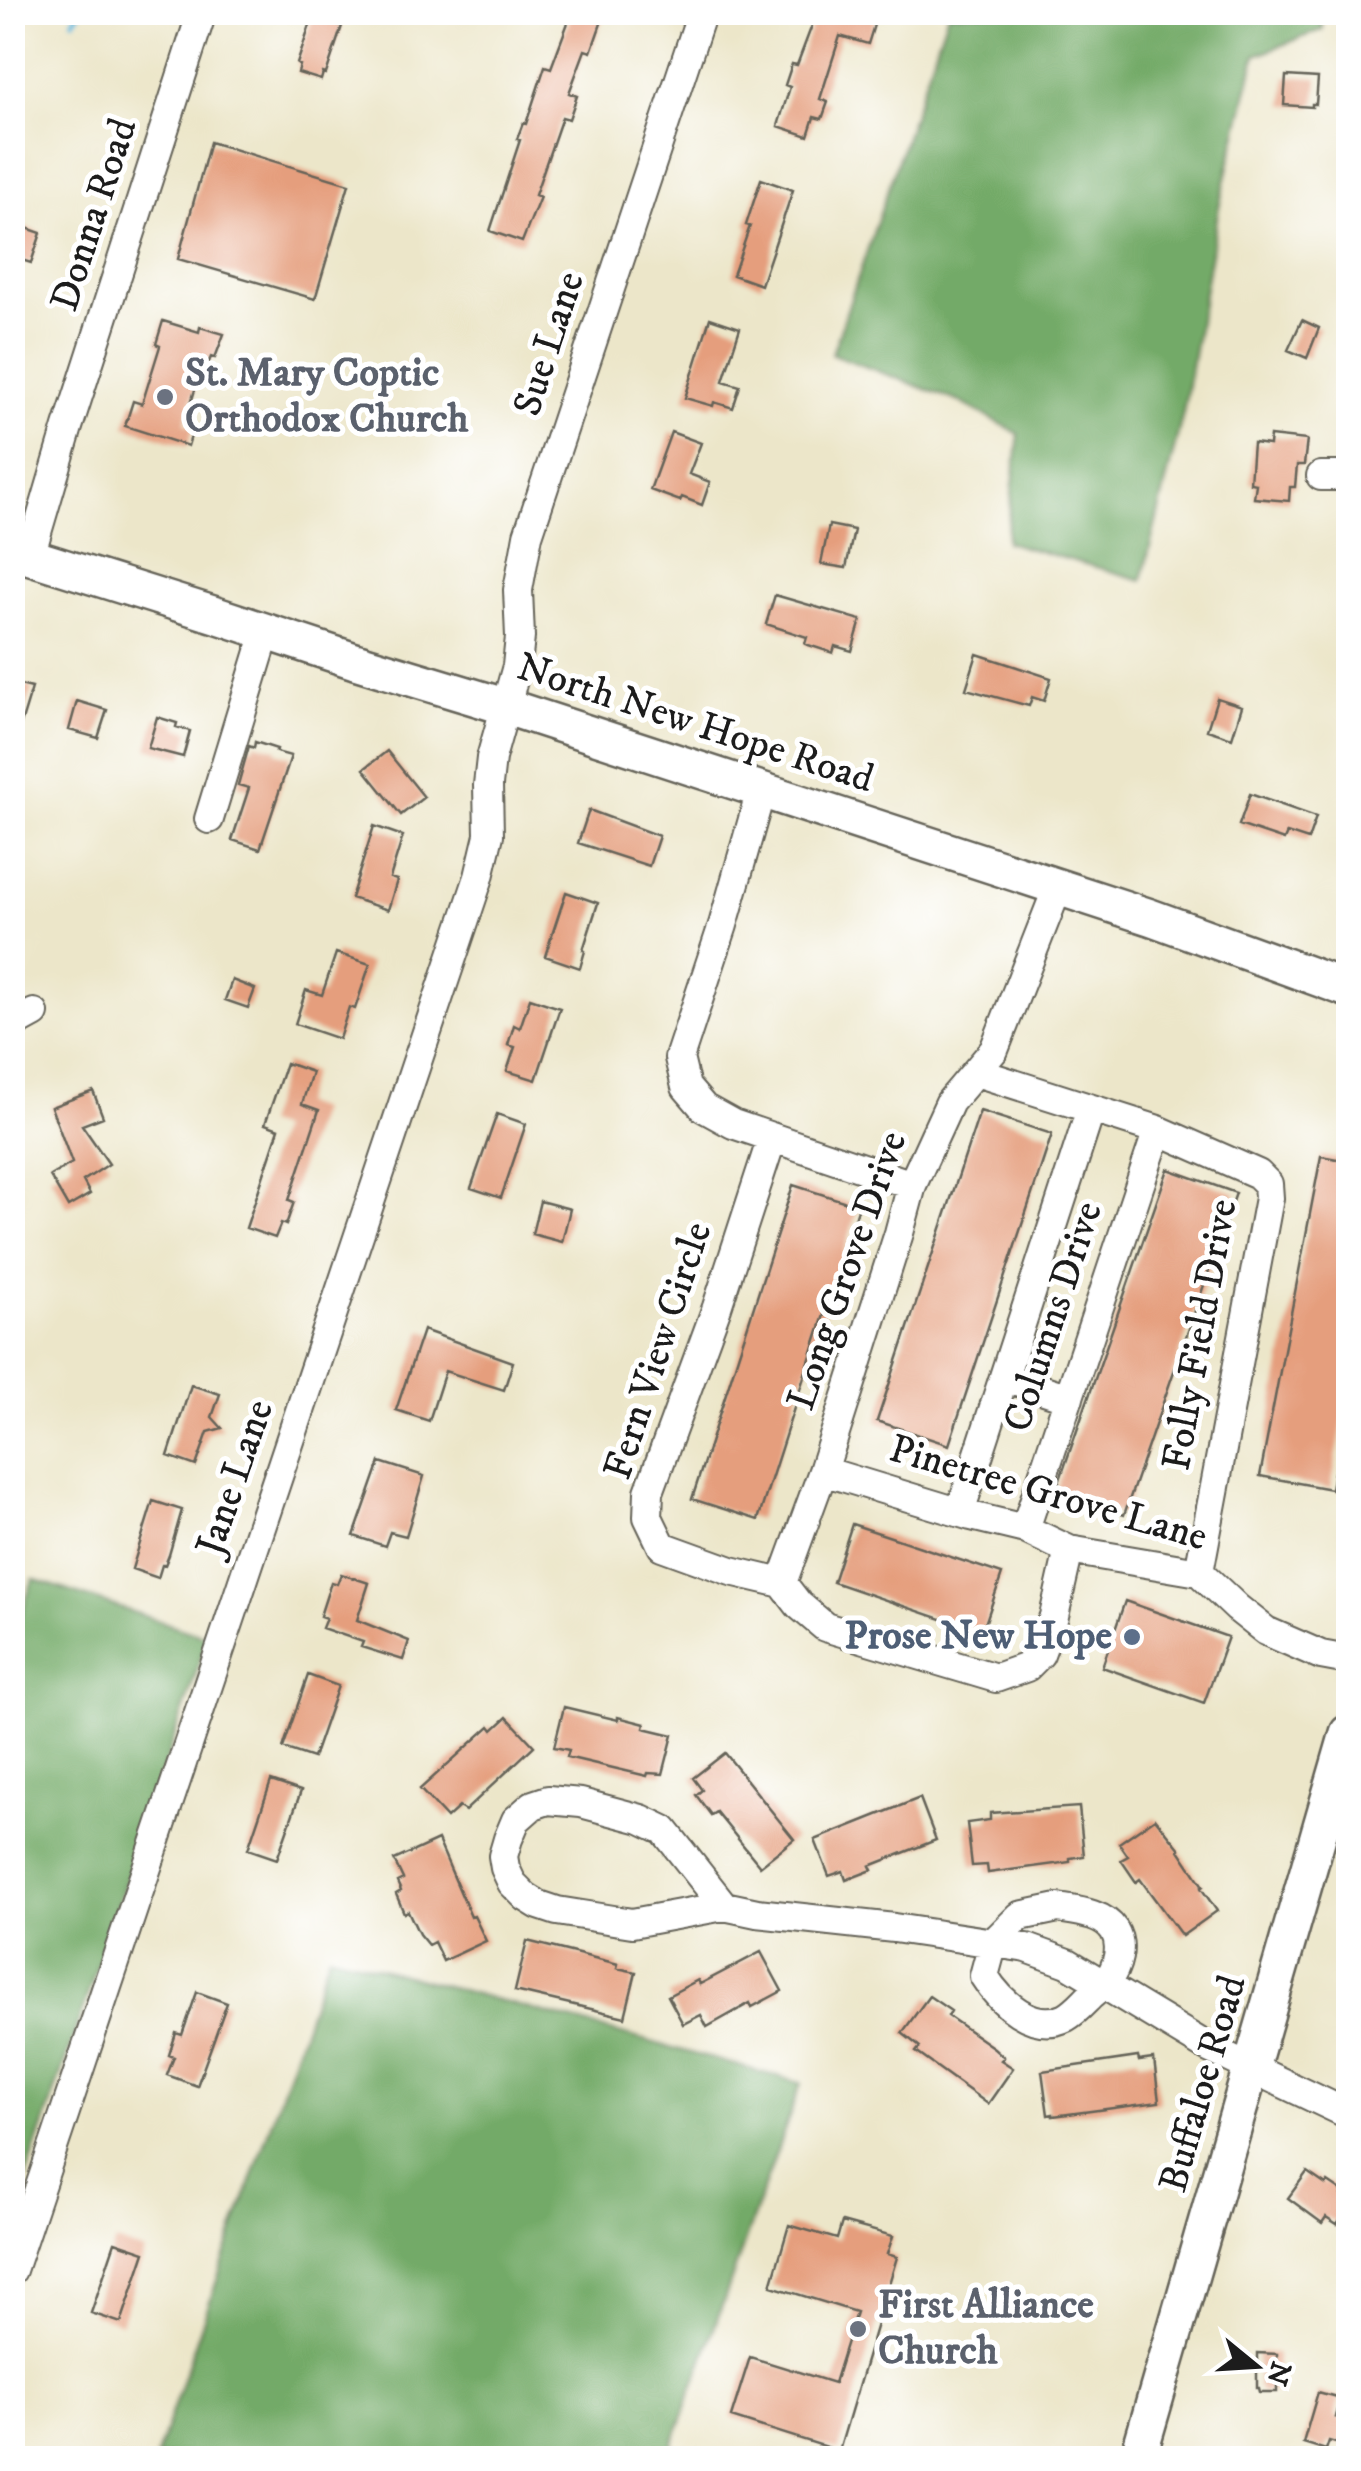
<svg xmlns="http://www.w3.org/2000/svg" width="1361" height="2471" font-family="'IM FELL DW Pica',serif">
<rect width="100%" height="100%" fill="#fff"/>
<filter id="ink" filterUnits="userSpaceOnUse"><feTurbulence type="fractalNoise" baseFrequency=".01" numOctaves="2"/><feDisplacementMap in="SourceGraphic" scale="20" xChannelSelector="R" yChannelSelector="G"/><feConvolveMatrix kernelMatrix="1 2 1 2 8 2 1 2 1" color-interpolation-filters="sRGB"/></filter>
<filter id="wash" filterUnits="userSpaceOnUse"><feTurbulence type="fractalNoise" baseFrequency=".0048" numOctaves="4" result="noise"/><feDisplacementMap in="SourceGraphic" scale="40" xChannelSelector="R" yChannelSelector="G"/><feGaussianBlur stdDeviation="2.25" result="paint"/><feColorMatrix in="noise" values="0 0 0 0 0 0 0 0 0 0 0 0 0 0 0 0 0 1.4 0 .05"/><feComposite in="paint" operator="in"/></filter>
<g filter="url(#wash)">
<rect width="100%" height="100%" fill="#ece6c9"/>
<path fill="#73aa67" stroke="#486342" stroke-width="2.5" d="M 948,13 L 1322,13 L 1322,30 L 1256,55 L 1219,207 L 1183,413 L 1142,580 L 1006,542 L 1019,434 L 960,402 L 832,354 Z
M 33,1579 L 208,1637 L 13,2216 L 12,1642 Z
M 329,1954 L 801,2083 L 668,2458 L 156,2458 Z"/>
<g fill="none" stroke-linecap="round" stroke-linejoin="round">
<path stroke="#5eb8dc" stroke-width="6" d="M 74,20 L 79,12"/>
</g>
<g id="blocks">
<path fill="#e59e7d" d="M 572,12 L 605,12 L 591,52 L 585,50 L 569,93 L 577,96 L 569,119 L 562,117 L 535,195 L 540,197 L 522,242 L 490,231 L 520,140 L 517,139 L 523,123 L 526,124 L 545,66 L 551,68 Z
M 817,12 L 878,12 L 868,44 L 840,36 L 820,99 L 828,102 L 822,119 L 814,117 L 808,136 L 778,126 L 790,87 L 785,85 L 792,64 L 797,65 Z
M 321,13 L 337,18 L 335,24 L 342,26 L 326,74 L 323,73 L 321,80 L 298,73 L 300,65 L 297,64 L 313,16 L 319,18 Z
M 1286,76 L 1318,78 L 1316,104 L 1312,104 L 1312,107 L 1284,105 Z
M 210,142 L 349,184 L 315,299 L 178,259 Z
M 761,179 L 793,190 L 761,285 L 733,275 L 750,226 L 746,225 Z
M 12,223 L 41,233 L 31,263 L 12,257 Z
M 710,318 L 740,328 L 723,381 L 740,386 L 733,408 L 714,402 L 713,406 L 685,398 Z
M 1302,320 L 1319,328 L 1307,358 L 1288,350 Z
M 163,321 L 199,332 L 200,327 L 224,334 L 215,358 L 211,357 L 209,362 L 204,360 L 185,423 L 194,426 L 188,446 L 125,426 L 133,401 L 142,404 L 160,346 L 156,344 Z
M 671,432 L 701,443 L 689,474 L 710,482 L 702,505 L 682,497 L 680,501 L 650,490 Z
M 1270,436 L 1307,440 L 1304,465 L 1297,465 L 1295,487 L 1290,487 L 1289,501 L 1254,498 L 1256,484 L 1250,483 L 1253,443 L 1269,445 Z
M 829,525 L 854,530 L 846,568 L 821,564 Z
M 775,595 L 861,620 L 852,651 L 835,646 L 833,653 L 805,644 L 807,637 L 766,624 Z
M 977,654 L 1051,678 L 1044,701 L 1032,697 L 1029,706 L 966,689 Z
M 12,683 L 32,688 L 17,737 L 12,736 Z
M 1217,698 L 1242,706 L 1232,738 L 1207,730 Z
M 77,701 L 107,710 L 98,738 L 69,730 Z
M 157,717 L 177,723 L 176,727 L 190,731 L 183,757 L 148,748 Z
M 255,742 L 277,749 L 276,752 L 291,756 L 260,849 L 232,840 L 249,788 L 238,785 L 249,746 L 254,748 Z
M 387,751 L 424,797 L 401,815 L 364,769 Z
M 1250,794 L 1316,817 L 1308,840 L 1287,833 L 1284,840 L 1239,825 Z
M 589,810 L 659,836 L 649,866 L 578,843 Z
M 374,826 L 403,836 L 390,878 L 397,880 L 388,910 L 351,898 Z
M 566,892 L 598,903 L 583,950 L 585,951 L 580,968 L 545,956 Z
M 336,953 L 370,964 L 355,1009 L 349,1007 L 339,1039 L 295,1024 L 306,990 L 322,995 Z
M 232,980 L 255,989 L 248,1008 L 225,1000 Z
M 530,998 L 560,1008 L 536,1080 L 507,1071 L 515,1047 L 508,1045 L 514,1025 L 520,1028 Z
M 286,1063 L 312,1072 L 302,1104 L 319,1110 L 289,1200 L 294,1202 L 286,1225 L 281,1223 L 275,1238 L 246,1228 L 279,1129 L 265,1124 Z
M 93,1091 L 103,1117 L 82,1125 L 109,1164 L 83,1181 L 90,1194 L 68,1207 L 50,1176 L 72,1163 L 51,1107 Z
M 980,1111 L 1052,1134 L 949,1445 L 877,1421 Z
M 497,1114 L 526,1124 L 501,1198 L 471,1188 Z
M 1321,1156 L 1348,1161 L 1348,1394 L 1331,1489 L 1260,1476 Z
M 1168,1169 L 1236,1193 L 1124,1515 L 1056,1491 Z
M 793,1185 L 859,1206 L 758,1520 L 692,1499 Z
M 540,1201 L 570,1209 L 562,1242 L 532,1234 Z
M 423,1330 L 513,1362 L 504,1390 L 445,1371 L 429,1421 L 396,1410 Z
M 191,1385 L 220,1394 L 212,1417 L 222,1428 L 208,1432 L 196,1466 L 168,1456 Z
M 380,1462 L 424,1476 L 406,1536 L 390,1532 L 385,1546 L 354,1536 Z
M 153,1501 L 182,1510 L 169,1555 L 165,1565 L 162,1565 L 158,1578 L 132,1569 Z
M 852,1524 L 1002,1574 L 982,1633 L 833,1582 Z
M 341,1574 L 369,1583 L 357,1620 L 409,1641 L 403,1660 L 361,1647 L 363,1642 L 322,1628 L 326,1618 L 320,1616 L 331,1582 L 337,1584 Z
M 1125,1601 L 1228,1637 L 1204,1703 L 1102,1667 Z
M 308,1675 L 338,1686 L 313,1758 L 283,1748 Z
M 564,1707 L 618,1720 L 618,1717 L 645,1724 L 644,1728 L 673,1735 L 663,1774 L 648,1773 L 647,1776 L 567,1757 L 569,1750 L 554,1747 Z
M 507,1717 L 534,1746 L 465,1811 L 459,1807 L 447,1818 L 420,1789 L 490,1726 L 493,1730 Z
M 725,1753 L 794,1839 L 760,1866 L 716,1812 L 711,1815 L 696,1795 L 702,1790 L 693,1778 Z
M 271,1781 L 301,1791 L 277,1859 L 248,1849 Z
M 920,1798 L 936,1840 L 870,1866 L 872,1870 L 846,1880 L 843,1871 L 829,1876 L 815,1840 Z
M 1079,1807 L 1084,1856 L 1070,1858 L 1070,1862 L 988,1873 L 987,1865 L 972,1866 L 967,1823 L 990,1820 L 990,1813 Z
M 1155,1818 L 1180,1849 L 1179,1850 L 1203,1886 L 1201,1888 L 1217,1911 L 1182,1936 L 1140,1879 L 1136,1882 L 1121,1860 L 1128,1856 L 1119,1843 Z
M 438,1840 L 471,1917 L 474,1916 L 486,1941 L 443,1961 L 434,1942 L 428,1945 L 419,1934 L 408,1911 L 404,1913 L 396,1894 L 401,1891 L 397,1882 L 403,1879 L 394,1860 Z
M 527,1941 L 618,1964 L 617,1968 L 636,1972 L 625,2017 L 515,1991 Z
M 761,1952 L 782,1991 L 752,2007 L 750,2003 L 707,2027 L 701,2015 L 683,2024 L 668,1996 L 698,1980 L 700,1984 Z
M 197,1992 L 227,2003 L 197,2086 L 167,2075 L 174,2057 L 169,2055 L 176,2033 L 182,2035 Z
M 929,1996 L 951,2011 L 948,2016 L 994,2048 L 1004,2057 L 1001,2060 L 1013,2068 L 988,2104 L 916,2052 L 920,2047 L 902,2033 Z
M 1138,2057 L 1139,2061 L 1154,2059 L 1159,2102 L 1053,2116 L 1053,2114 L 1048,2115 L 1042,2071 Z
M 1307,2172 L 1326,2185 L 1328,2182 L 1343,2192 L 1341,2195 L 1348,2200 L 1348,2208 L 1337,2224 L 1326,2217 L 1322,2223 L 1288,2198 Z
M 842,2222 L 893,2236 L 887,2254 L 897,2257 L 839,2451 L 731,2417 L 750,2357 L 834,2383 L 856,2312 L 771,2286 L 789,2225 L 837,2239 Z
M 115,2242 L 145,2252 L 121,2323 L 91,2313 Z
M 1257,2353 L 1277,2354 L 1277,2392 L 1260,2392 L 1259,2388 L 1257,2388 Z
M 1318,2392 L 1340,2398 L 1335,2417 L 1346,2420 L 1339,2444 L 1329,2441 L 1326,2450 L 1303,2443 Z"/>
</g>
</g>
<g filter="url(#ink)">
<use href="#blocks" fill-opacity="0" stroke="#656359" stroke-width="2.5"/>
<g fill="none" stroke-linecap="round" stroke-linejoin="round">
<g stroke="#656359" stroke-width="32">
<path id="minor" d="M 1321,476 L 1348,476
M 30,556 L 68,427 L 202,12
M 761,791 L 723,925 L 679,1058 L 686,1087 L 704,1108 L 733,1124 L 912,1185
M 209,819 L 266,632
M 12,1025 L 34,1013
M 976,1072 L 1158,1130 L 1258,1174 L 1268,1184 L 1269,1198 L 1199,1572
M 772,1138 L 717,1307 L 649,1492 L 648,1517 L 662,1546 L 731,1571 L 782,1583 L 799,1605 L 825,1627 L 996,1678 L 1027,1667 L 1040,1654 L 1054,1616 L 1069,1550
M 1004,1377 L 1069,1398
M 823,1471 L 971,1516 L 1025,1529 L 1069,1550 L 1199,1572 L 1237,1608 L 1266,1631 L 1321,1655 L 1348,1660
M 960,1512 L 1091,1109
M 1025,1529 L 1158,1130
M 782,1583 L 823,1471 L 899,1233 L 912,1185 L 950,1102 L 994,1050 L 1058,887
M 724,1906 L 664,1830 L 641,1819 L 581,1803 L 548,1800 L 533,1805 L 516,1820 L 508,1839 L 503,1856 L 505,1868 L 512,1883 L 526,1897 L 539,1905 L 557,1911 L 632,1923 L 724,1906 L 757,1913 L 894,1928 L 1027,1948 L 1068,1963 L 1209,2048 L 1348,2114
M 1058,1908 C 1076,1911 1103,1913 1114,1930 C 1124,1946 1117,1968 1107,1981 C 1102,1987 1095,1991 1089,1997 C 1082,2004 1075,2012 1066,2017 C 1033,2033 1000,2002 984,1976 L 993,1943 L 1020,1916 Z
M 12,2270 L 479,877 L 489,835 L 488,785 L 491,758 L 517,666 L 520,637 L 518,590 L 528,535 L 702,12"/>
</g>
<g stroke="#656359" stroke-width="40">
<path id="major" d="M 12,551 L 219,616 L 355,661 L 507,707 L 1150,917 L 1348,989
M 1138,2458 L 1348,1733"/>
</g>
<use href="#minor" stroke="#fff" stroke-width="28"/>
<use href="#major" stroke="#fff" stroke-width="35"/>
</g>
</g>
<g fill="#6b7280" stroke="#fff" stroke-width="4">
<circle cx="165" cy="397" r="10"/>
<circle cx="858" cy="2329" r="10"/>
</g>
<circle fill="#5c6f8a" stroke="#fff" stroke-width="4" cx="1132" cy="1637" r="10"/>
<g text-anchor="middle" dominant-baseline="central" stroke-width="10" stroke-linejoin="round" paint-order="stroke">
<g font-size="40" fill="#1c1c1c" stroke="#fff">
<text transform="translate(95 215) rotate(-72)">Donna Road</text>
<text transform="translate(550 344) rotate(-72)">Sue Lane</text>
<text transform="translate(695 724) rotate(18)">North New Hope Road</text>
<text transform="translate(848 1271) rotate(-71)">Long Grove Drive</text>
<text transform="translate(1054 1317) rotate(-72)">Columns Drive</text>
<text transform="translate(1201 1335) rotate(-80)">Folly Field Drive</text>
<text transform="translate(659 1351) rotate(-72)">Fern View Circle</text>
<text transform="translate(236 1478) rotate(-71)">Jane Lane</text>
<text transform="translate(1048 1494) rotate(16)">Pinetree Grove Lane</text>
<text transform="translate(1204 2084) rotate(-74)">Buffaloe Road</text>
</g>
<g font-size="40" font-weight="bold" fill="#5b616d" stroke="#fff" text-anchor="start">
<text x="185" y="374">St. Mary Coptic<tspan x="185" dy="46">Orthodox Church</tspan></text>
<text x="878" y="2306">First Alliance<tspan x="878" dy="46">Church</tspan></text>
</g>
<g font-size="40" font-weight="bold" fill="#4e5e75" stroke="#fff" text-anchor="end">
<text x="1112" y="1637">Prose New Hope</text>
</g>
</g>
<rect width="1361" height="2471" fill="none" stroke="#fff" stroke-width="50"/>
<g transform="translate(1256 2366) rotate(108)" stroke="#ffffff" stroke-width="8" paint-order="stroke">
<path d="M0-8L18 38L0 25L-18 38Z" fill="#1c1c1c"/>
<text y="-15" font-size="28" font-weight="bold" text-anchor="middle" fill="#1c1c1c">N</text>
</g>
</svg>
